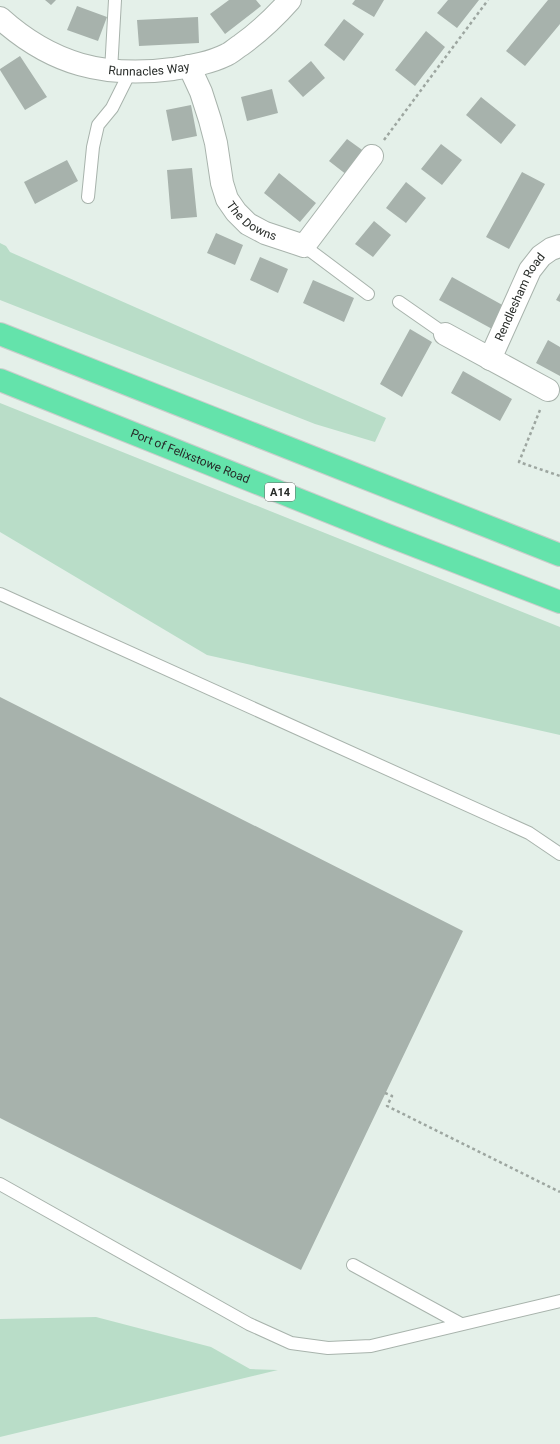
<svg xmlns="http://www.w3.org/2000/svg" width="560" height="1444" font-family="Roboto,sans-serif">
<rect width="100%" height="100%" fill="#e4f0e9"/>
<path fill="#b9ddc8" d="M 0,243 L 6,246 L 10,252 L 386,418 L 375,442 L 315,424 L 0,300 Z
M 0,403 L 560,627 L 560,735 L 207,655 L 0,532 Z
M 96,1317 L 211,1347 L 250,1369 L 278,1370 L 0,1437 L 0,1319 Z"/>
<path fill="#a7b2ac" d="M 45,0 L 56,0 L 51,5 Z
M 229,0 L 256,0 L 261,6 L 225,34 L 210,14 Z
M 355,0 L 384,0 L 374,17 L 352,4 Z
M 448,0 L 479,0 L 457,28 L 437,13 Z
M 548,0 L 560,0 L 560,24 L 525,66 L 506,51 Z
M 77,6 L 107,17 L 98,41 L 67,30 Z
M 198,17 L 199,43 L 139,46 L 137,20 Z
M 344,19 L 364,34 L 344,61 L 324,45 Z
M 426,31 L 445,47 L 415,86 L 395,70 Z
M 20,56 L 47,97 L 25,110 L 0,70 L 0,69 Z
M 311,61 L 325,78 L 303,97 L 288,81 Z
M 272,89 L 278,113 L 247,121 L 241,97 Z
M 481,97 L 516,125 L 501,144 L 466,115 Z
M 191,105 L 197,136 L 172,141 L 166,110 Z
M 347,139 L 365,152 L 347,175 L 329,161 Z
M 441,144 L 462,160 L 442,185 L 421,169 Z
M 67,160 L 78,181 L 35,204 L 24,182 Z
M 192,168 L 197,217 L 171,219 L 167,170 Z
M 522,172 L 545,184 L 509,249 L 486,237 Z
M 279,173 L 316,203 L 300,222 L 264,193 Z
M 406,182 L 426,198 L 406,223 L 386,208 Z
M 374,221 L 391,235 L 373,257 L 355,244 Z
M 216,233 L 243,245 L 235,265 L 207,253 Z
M 260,257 L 288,269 L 278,293 L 250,280 Z
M 452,277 L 506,307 L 494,330 L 439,300 Z
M 313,280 L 354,298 L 344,322 L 303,303 Z
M 560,293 L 560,302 L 556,300 Z
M 410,329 L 432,342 L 402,397 L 380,384 Z
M 548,340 L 560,347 L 560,376 L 536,363 Z
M 463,371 L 512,399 L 500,421 L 451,393 Z
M 0,697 L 463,931 L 301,1270 L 0,1118 Z"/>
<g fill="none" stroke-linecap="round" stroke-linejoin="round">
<g stroke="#a8b3ac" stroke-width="14">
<path id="service" d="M 111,71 L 115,0
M 88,197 L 93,147 L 98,125 L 112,108 L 130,72
M 304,246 L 368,294
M 399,302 L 445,334
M 0,594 L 529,833 L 560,854
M 0,1184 L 249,1324 L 291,1343 L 328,1348 L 371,1346 L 560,1301
M 353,1265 L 461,1324"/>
</g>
<g stroke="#a8b3ac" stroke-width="24">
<g id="minor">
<path id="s1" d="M 0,18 C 52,65 105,78 173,69 C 191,66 210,63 226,55 C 231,53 236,48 241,45 C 259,32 275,17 290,0"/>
<path id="s2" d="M 189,66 L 201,92 L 210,120 L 216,143 L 222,183 L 227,199 L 236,212 L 248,224 L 265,233 L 304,246 L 372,156"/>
<path d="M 445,334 L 548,390"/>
<path id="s3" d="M 490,359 L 530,270 L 541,256 L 551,249 L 560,246"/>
</g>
</g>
<g stroke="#cbcccb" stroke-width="24">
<g id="trunk">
<path d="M 0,334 L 560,555"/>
<path id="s4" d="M 0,380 L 387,535 L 560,602"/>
</g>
</g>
<path stroke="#9da6a0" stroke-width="2.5" stroke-dasharray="3 3" stroke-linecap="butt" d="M 384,140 L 488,0
M 540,410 L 519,462 L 560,476
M 385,1093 L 392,1096 L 387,1106 L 560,1192"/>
<use href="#service" stroke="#fff" stroke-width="12"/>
<use href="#minor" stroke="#fff" stroke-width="22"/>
<use href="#trunk" stroke="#64e3ab" stroke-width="22"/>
</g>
<g text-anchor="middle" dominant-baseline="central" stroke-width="4" stroke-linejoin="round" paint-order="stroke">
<rect fill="#fff" stroke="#686b68" stroke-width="1" x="265" y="483" width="30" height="18" rx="3"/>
<g font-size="11" font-weight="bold" fill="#272b28">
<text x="280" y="492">A14</text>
</g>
<g font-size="12" fill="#272b28" stroke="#fff">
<text stroke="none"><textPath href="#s1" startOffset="163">Runnacles Way</textPath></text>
<text stroke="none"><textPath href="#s2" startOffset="173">The Downs</textPath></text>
<text stroke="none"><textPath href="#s3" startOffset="69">Rendlesham Road</textPath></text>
<text stroke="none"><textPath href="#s4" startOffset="205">Port of Felixstowe Road</textPath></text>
</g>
</g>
</svg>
